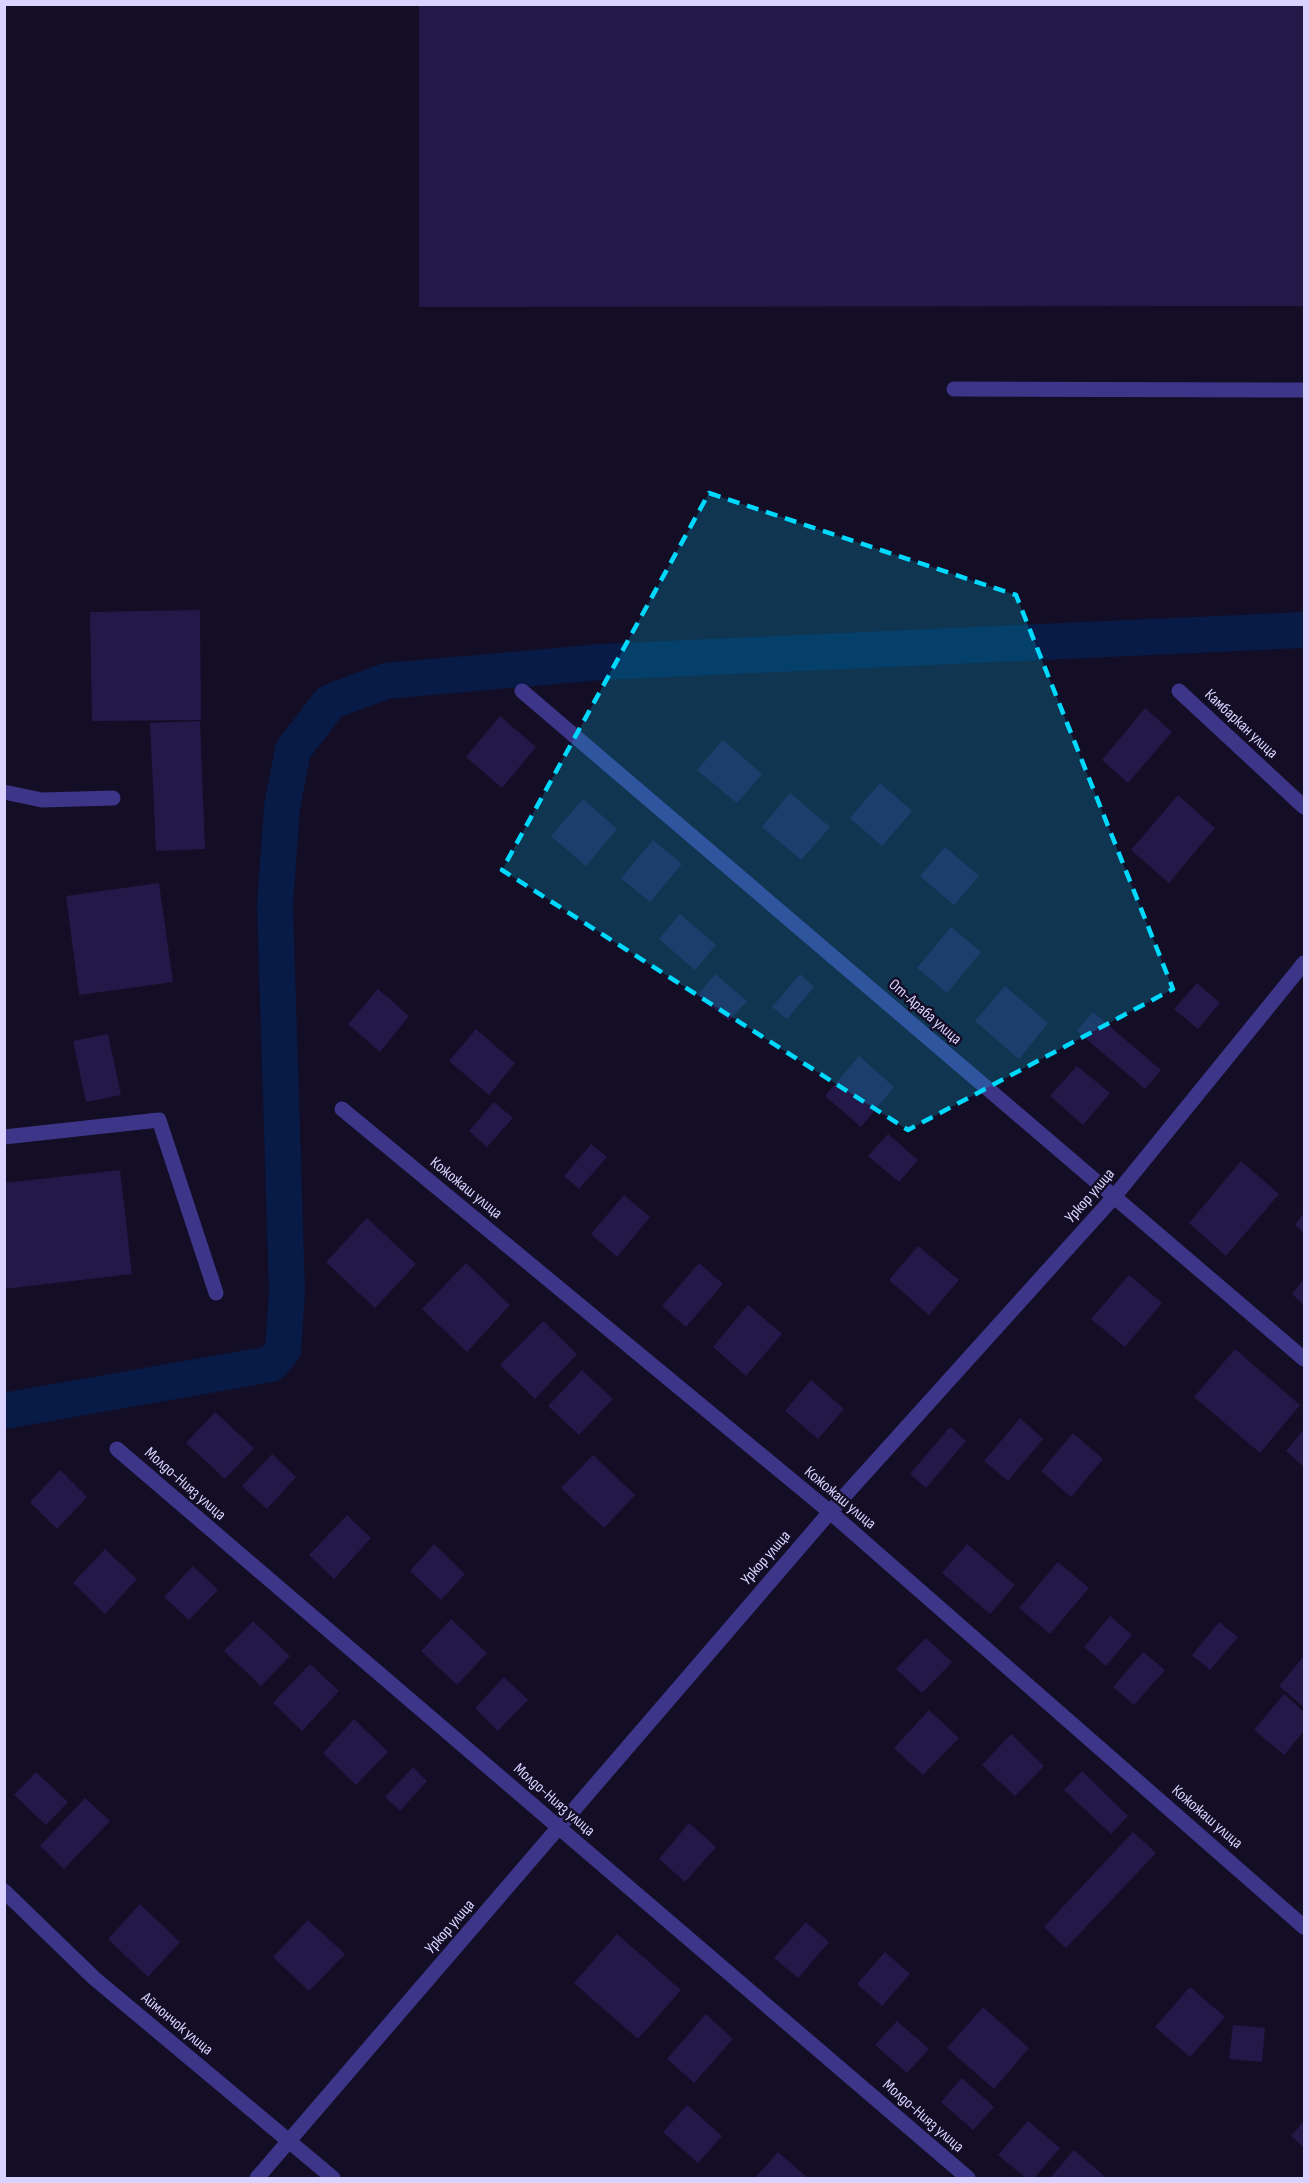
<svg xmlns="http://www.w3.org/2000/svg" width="1309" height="2183" font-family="'Sofia Sans Condensed',sans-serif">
<rect width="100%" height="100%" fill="#130d26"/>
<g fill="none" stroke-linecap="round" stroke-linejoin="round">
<path stroke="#071b46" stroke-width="36" d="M 4,1411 L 271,1364 L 283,1350 L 287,1292 L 275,906 L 282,807 L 293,750 L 330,702 L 386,681 L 601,662 L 1304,630"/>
</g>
<path fill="#241848" d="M 419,4 L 1304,4 L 1304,306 L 419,307 Z
M 200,610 L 201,720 L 92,721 L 90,612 Z
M 1145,708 L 1172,732 L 1128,783 L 1102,760 Z
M 500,716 L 536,747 L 502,788 L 466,757 Z
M 200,721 L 205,849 L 156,851 L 150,723 Z
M 723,740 L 762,774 L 737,803 L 697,770 Z
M 880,783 L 912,811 L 882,846 L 850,818 Z
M 790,793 L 830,827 L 801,860 L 762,827 Z
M 1178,795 L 1215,828 L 1169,883 L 1131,850 Z
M 583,799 L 617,829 L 586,866 L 551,836 Z
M 653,840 L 682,864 L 650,902 L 621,878 Z
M 945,847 L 979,876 L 954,905 L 920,876 Z
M 159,883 L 173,982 L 79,995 L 66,896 Z
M 680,914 L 716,945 L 695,970 L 659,939 Z
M 951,927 L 981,952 L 947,993 L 917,968 Z
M 715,974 L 747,1001 L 729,1021 L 698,995 Z
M 800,974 L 814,987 L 787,1019 L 772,1007 Z
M 1197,983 L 1220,1003 L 1198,1029 L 1174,1009 Z
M 1005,986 L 1048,1023 L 1019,1059 L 975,1021 Z
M 378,989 L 409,1016 L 380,1052 L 348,1024 Z
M 1093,1012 L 1161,1070 L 1145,1089 L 1077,1031 Z
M 476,1029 L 515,1063 L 489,1095 L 449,1061 Z
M 108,1034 L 121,1095 L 86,1102 L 73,1041 Z
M 859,1056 L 894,1087 L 861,1127 L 825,1096 Z
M 1077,1066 L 1110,1093 L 1083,1125 L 1050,1096 Z
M 494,1102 L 513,1118 L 487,1147 L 469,1131 Z
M 888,1134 L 918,1160 L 899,1182 L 868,1156 Z
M 591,1144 L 607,1157 L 579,1189 L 564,1176 Z
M 1241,1161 L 1279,1194 L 1226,1256 L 1189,1223 Z
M 120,1170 L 132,1274 L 4,1289 L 4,1183 Z
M 624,1195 L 650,1217 L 617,1257 L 591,1234 Z
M 1304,1213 L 1304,1233 L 1295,1225 Z
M 367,1218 L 416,1264 L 375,1308 L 326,1262 Z
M 918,1246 L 959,1280 L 929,1315 L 889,1280 Z
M 466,1263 L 510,1305 L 467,1352 L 422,1309 Z
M 699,1263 L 723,1284 L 686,1327 L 662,1306 Z
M 1129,1275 L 1162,1303 L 1125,1347 L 1091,1319 Z
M 1304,1279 L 1304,1305 L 1292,1294 Z
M 748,1305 L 782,1334 L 746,1376 L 713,1347 Z
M 543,1321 L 577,1354 L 535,1399 L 500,1365 Z
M 1235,1349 L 1300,1405 L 1260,1453 L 1194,1397 Z
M 582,1370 L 613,1399 L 579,1435 L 548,1406 Z
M 811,1380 L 844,1409 L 818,1439 L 785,1411 Z
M 215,1412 L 254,1448 L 225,1479 L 186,1443 Z
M 1020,1418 L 1043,1439 L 1008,1481 L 984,1461 Z
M 950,1427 L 966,1441 L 926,1488 L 910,1474 Z
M 1304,1429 L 1304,1467 L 1286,1451 Z
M 1073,1433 L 1103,1459 L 1071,1497 L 1041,1471 Z
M 272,1454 L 296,1477 L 267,1509 L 242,1486 Z
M 593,1455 L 635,1495 L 604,1528 L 561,1488 Z
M 60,1470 L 87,1497 L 57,1529 L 30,1502 Z
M 347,1515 L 371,1538 L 334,1579 L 309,1555 Z
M 434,1544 L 465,1574 L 441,1600 L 410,1571 Z
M 967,1544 L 1015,1585 L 990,1614 L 942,1573 Z
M 105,1549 L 137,1579 L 105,1614 L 73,1583 Z
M 1058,1562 L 1089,1588 L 1050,1634 L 1019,1608 Z
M 193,1566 L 218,1590 L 189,1620 L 164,1597 Z
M 1110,1616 L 1132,1635 L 1106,1666 L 1084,1647 Z
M 451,1619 L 487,1653 L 457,1685 L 421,1651 Z
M 253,1621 L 290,1656 L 261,1686 L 224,1651 Z
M 1219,1622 L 1238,1637 L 1210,1670 L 1192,1655 Z
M 926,1638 L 952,1662 L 922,1693 L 896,1669 Z
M 1143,1652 L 1165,1670 L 1134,1705 L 1113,1687 Z
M 1304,1656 L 1304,1707 L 1279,1686 Z
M 310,1664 L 339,1691 L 302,1731 L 273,1703 Z
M 504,1677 L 528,1700 L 498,1731 L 475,1708 Z
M 1284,1694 L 1304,1712 L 1304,1731 L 1284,1755 L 1254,1730 Z
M 929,1710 L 959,1738 L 923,1775 L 894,1748 Z
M 354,1719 L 388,1752 L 356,1785 L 323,1753 Z
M 1011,1734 L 1044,1766 L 1015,1796 L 982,1765 Z
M 413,1767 L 427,1781 L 400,1811 L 385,1797 Z
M 1082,1771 L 1128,1816 L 1111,1834 L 1064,1790 Z
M 36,1772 L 68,1802 L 46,1825 L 14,1795 Z
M 85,1798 L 110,1821 L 64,1869 L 40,1846 Z
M 689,1823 L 716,1847 L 685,1882 L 659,1859 Z
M 1133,1832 L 1156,1853 L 1066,1948 L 1044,1927 Z
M 140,1904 L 180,1942 L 148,1977 L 108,1939 Z
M 308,1920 L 345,1954 L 309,1991 L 273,1957 Z
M 806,1922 L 829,1942 L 798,1978 L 774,1958 Z
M 617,1934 L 681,1990 L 638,2039 L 574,1983 Z
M 885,1952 L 910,1974 L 882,2006 L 857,1984 Z
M 1190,1987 L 1225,2017 L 1190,2057 L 1155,2027 Z
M 983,2007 L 1029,2048 L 994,2089 L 947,2048 Z
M 706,2014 L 733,2039 L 694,2083 L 667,2059 Z
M 897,2021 L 929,2049 L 907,2073 L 875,2045 Z
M 1233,2025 L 1265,2028 L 1262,2062 L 1229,2059 Z
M 962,2078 L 994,2107 L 973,2130 L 941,2102 Z
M 687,2105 L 722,2136 L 698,2163 L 663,2132 Z
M 1028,2121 L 1060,2148 L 1034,2178 L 1026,2178 L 998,2155 Z
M 1304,2121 L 1304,2148 L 1291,2136 Z
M 1074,2150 L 1104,2176 L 1102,2178 L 1050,2178 Z
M 778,2152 L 808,2178 L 755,2178 Z"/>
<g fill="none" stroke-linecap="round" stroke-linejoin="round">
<path stroke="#3c3588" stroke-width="15" d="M 4,792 L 42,800 L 113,798
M 4,1137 L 159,1120 L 216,1293"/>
<path stroke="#3c3588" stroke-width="15" d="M 954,389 L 1304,390
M 522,691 L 1304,1359
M 1179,691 L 1304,807
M 342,1109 L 830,1512 L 1304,1927
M 117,1449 L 968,2178
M 4,1891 L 94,1978 L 333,2178
M 257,2178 L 830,1512 L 1114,1197 L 1304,963"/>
</g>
<path fill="#00d9fe" fill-opacity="0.2" stroke="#00d9fe" stroke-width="4.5" stroke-dasharray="12 8" stroke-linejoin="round" d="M 709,493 L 1016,595 L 1173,989 L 908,1130 L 502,870 Z"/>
<g text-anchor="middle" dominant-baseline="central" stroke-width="5" stroke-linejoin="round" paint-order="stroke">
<g font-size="16" fill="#dad3ff" stroke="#130d26">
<text transform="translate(1241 724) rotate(43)">Камбаркан улица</text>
<text transform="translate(925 1012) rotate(41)">От-Араба улица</text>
<text transform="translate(466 1188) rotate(39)">Кожожаш улица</text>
<text transform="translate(1090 1196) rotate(-49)">Уркор улица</text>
<text transform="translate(185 1484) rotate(41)">Молдо-Нияз улица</text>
<text transform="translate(840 1498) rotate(40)">Кожожаш улица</text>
<text transform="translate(766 1558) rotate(-49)">Уркор улица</text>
<text transform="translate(554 1800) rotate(41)">Молдо-Нияз улица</text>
<text transform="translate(1207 1817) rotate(41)">Кожожаш улица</text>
<text transform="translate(450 1927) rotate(-49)">Уркор улица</text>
<text transform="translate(177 2024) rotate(40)">Аймончок улица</text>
<text transform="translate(923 2116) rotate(41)">Молдо-Нияз улица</text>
</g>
</g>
<rect width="1309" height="2183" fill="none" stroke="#dad3ff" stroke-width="12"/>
</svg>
